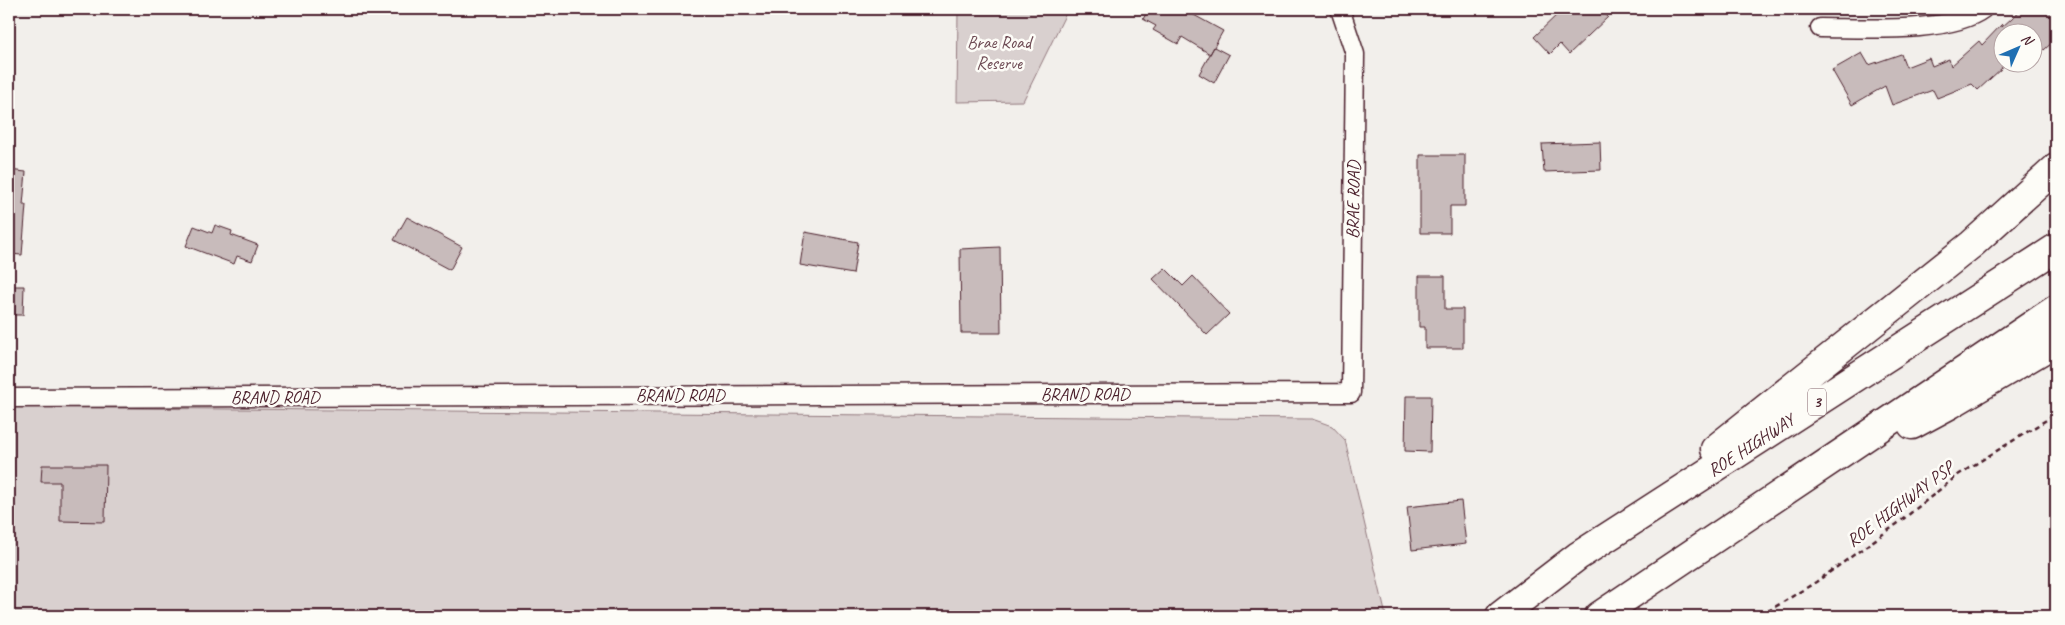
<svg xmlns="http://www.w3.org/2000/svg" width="2065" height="625" font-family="Caveat,sans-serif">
<rect width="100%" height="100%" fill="#f2efeb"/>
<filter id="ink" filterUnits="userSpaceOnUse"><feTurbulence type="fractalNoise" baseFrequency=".02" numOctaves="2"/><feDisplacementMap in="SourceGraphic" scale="10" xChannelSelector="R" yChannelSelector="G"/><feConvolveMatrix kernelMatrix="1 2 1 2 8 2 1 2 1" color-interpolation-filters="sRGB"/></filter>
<g filter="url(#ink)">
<path fill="#d9d0cf" stroke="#92787d" d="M 958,9 L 1068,9 L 1023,101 L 957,102 Z
M 9,407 L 1312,419 L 1332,426 L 1345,440 L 1386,616 L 9,616 Z"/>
<path fill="#c8bbbb" stroke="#4a1f2b" d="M 1149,9 L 1183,9 L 1223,31 L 1210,54 L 1182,37 L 1178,44 L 1153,30 L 1156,26 L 1143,19 Z
M 1563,9 L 1600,9 L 1608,17 L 1569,54 L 1560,44 L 1550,54 L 1534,37 Z
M 2022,9 L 2051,9 L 2056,14 L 2056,39 L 2044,50 L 2032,38 L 2032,32 L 2002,32 L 2002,68 L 1978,90 L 1972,84 L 1937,98 L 1933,90 L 1892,105 L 1885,86 L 1852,105 L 1832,70 L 1862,53 L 1869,65 L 1901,54 L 1906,67 L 1929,58 L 1932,66 L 1949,59 L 1951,66 L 1979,41 L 1982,45 L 2002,24 L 2002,27 Z
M 1214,47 L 1229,55 L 1214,83 L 1199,74 Z
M 1600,142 L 1601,170 L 1544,172 L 1542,144 Z
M 1420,155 L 1465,155 L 1465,206 L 1450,206 L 1450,233 L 1420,233 Z
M 9,170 L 26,172 L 23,205 L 26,205 L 22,255 L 9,254 L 11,213 L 9,213 Z
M 407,217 L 462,247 L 450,270 L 394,240 Z
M 215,225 L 232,231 L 231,235 L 258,245 L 252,261 L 237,256 L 234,264 L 186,246 L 194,226 L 212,233 Z
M 805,232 L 858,242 L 853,274 L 800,265 Z
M 1000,247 L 1001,333 L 961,333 L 960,249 Z
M 1165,268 L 1183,286 L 1193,276 L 1229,314 L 1207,335 L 1153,279 Z
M 1419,276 L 1445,276 L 1445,309 L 1463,309 L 1463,348 L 1425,348 L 1425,327 L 1419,327 Z
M 9,286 L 24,286 L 23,315 L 9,315 Z
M 1406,396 L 1431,396 L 1430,452 L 1405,451 Z
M 42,465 L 106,465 L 105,522 L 60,521 L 60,482 L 41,482 Z
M 1461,501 L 1466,544 L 1412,550 L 1407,507 Z"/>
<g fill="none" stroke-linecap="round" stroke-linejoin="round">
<g stroke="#4a1f2b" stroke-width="21">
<path id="minor" d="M 1820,28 C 1863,28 1950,34 1983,9
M 9,398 L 1351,393 L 1355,54 L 1340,9"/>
</g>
<g stroke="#4a1f2b" stroke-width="31">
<path id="motorway" d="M 1912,425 L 1951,404 L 2056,342
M 1715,449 L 1972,244 L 2056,168
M 1500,616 L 1578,556 L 2056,248
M 1599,616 L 2056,309"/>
</g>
<path stroke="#4a1f2b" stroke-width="2.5" stroke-dasharray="5 4" stroke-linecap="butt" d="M 1760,616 L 1816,582 L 1897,524 L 1958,475 L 2056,414"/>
<use href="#minor" stroke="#fdfcf7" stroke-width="18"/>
<use href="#motorway" stroke="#fdfcf7" stroke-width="28"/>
</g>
</g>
<g text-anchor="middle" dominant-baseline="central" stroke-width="5" stroke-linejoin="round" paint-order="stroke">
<rect fill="#fdfcf7" stroke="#806168" stroke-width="1" x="1808" y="388.5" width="18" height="27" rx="4"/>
<g font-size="16" font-weight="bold" fill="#4a1f2b">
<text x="1817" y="402">3</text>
</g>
<g font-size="18" fill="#6e4b54" stroke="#fdfcf7">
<text x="999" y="42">Brae Road<tspan x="999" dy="21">Reserve</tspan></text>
</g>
<g font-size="18" fill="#4a1f2b" stroke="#fdfcf7">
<text transform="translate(1353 200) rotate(-89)">BRAE ROAD</text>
<text x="1085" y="394">BRAND ROAD</text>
<text x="680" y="395">BRAND ROAD</text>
<text x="275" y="397">BRAND ROAD</text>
<text transform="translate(1751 445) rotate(-33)">ROE HIGHWAY</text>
<text transform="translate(1900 504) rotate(-37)">ROE HIGHWAY PSP</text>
</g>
</g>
<rect width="2065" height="625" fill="none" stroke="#fdfcf7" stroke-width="30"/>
<rect x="15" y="15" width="2035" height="595" fill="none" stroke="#4a1f2b" stroke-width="2" filter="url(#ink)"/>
<g transform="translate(2018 48) rotate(45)"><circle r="24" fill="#fdfcf7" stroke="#b5a4a5"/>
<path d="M0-4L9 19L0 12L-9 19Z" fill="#1f6fb2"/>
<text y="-8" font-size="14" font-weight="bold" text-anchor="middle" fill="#4a1f2b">N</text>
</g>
</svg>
